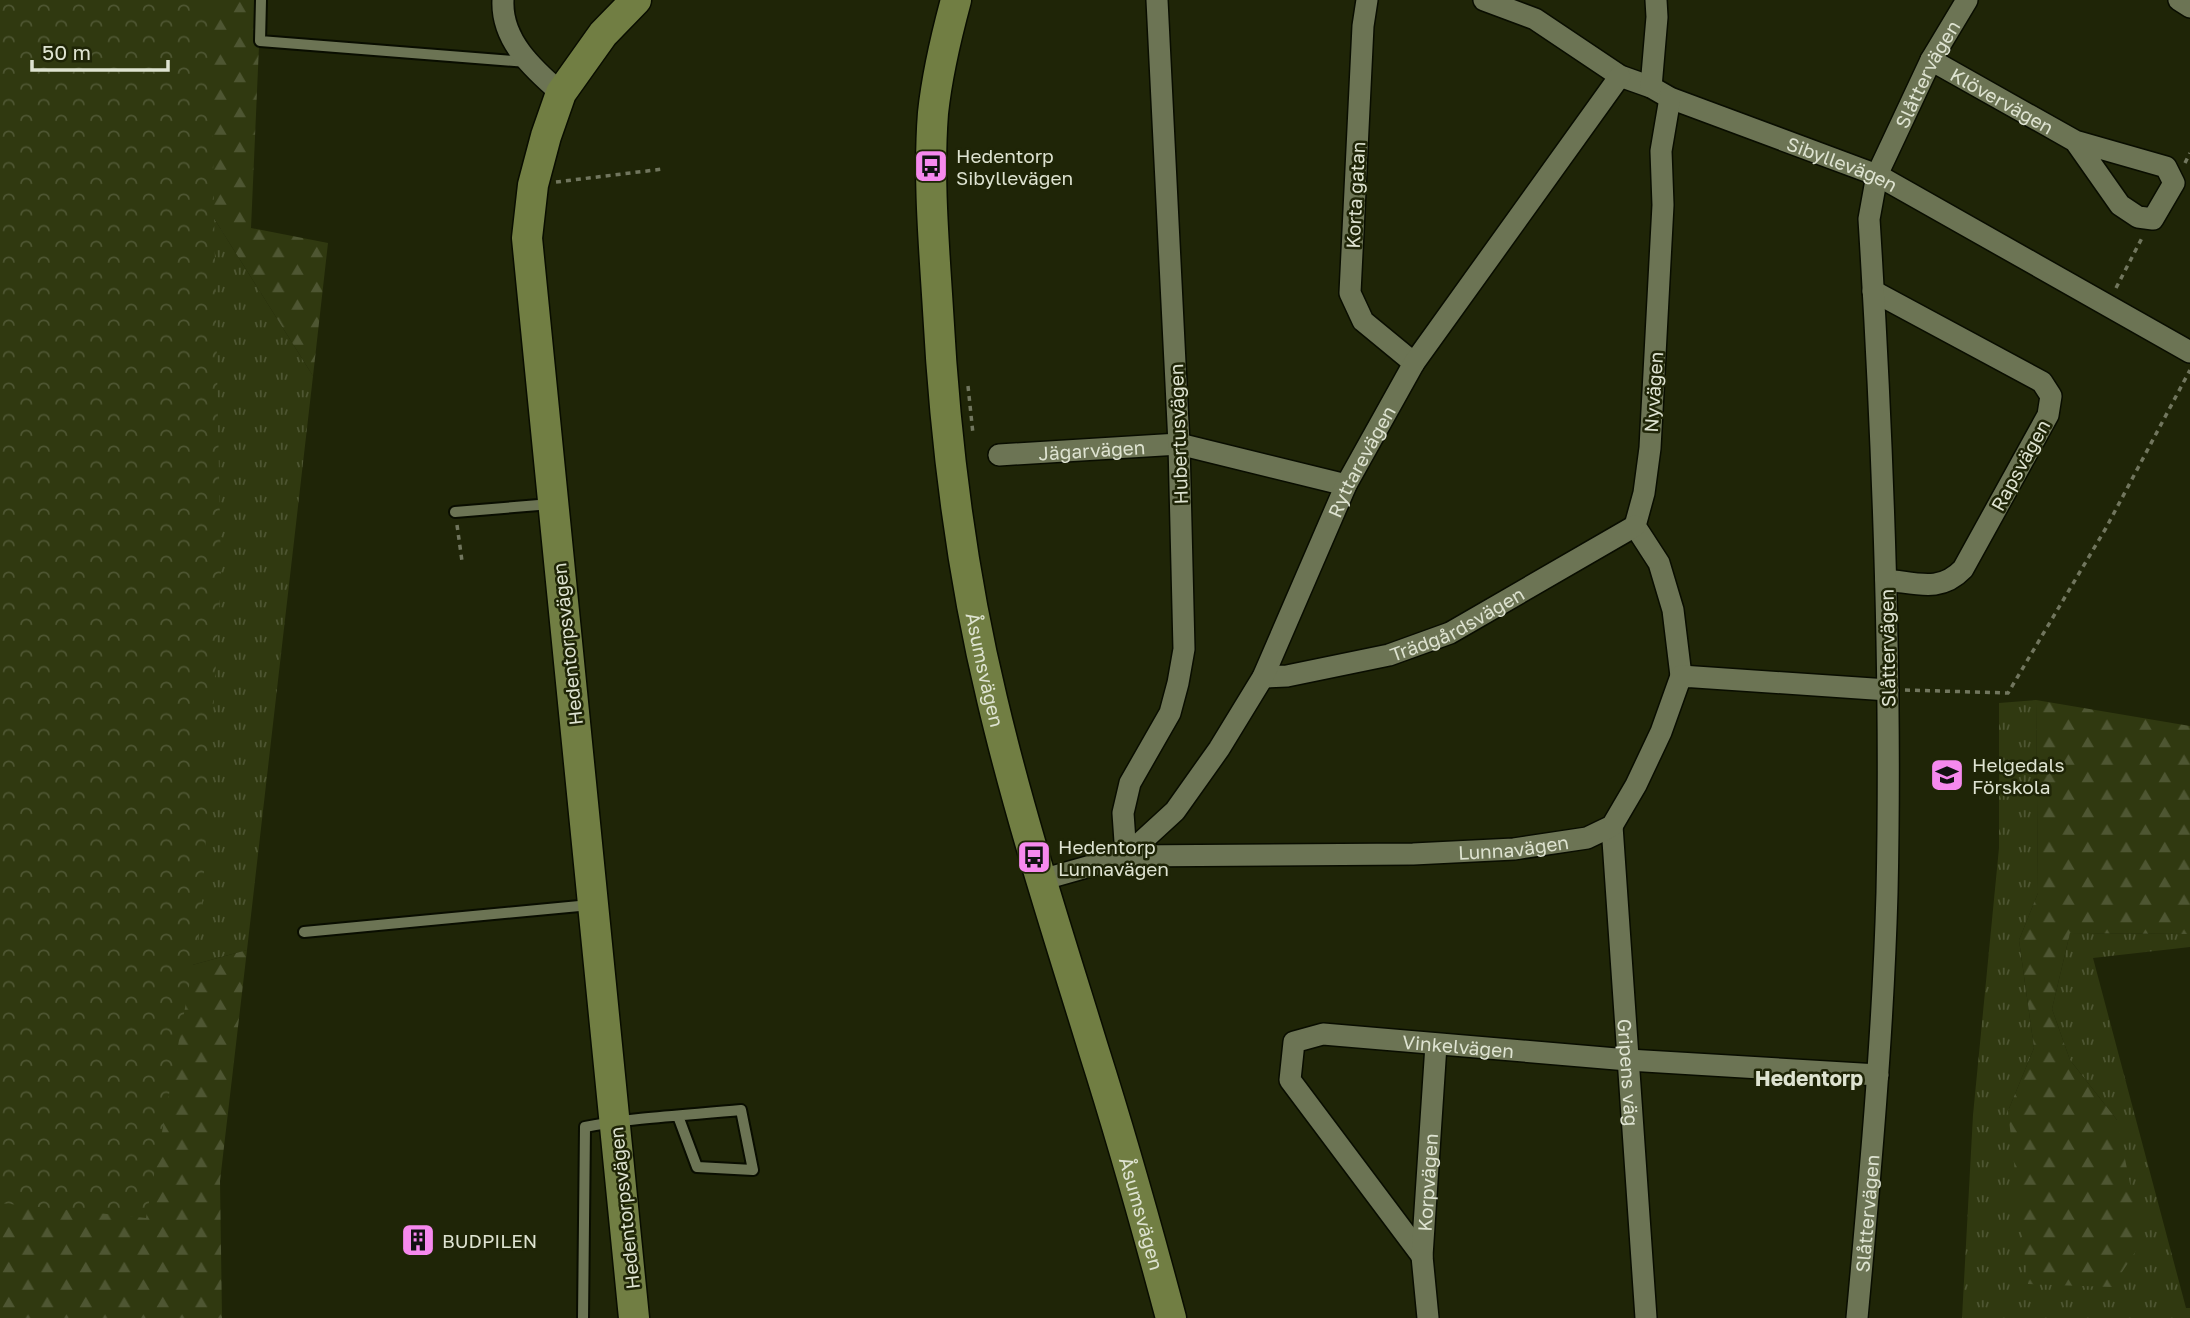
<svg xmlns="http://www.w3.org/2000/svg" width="2190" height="1318" font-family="'Golos Text',sans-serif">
<defs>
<pattern id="grass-tufts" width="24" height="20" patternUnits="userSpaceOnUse" patternTransform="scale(1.75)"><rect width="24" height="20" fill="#303910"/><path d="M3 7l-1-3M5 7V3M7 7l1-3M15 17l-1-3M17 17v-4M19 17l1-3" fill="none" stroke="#4e5632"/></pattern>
<pattern id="forest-firs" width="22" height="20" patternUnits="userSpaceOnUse" patternTransform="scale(1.75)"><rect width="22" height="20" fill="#303910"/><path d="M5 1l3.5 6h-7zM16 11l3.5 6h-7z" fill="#4e5632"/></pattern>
<pattern id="park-crowns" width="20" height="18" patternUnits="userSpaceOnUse" patternTransform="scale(1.75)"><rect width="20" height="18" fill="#303910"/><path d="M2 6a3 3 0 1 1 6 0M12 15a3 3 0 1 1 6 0" fill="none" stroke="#4e5632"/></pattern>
</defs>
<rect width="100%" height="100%" fill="#1f2507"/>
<path fill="url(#grass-tufts)" d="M 0,0 L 183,169 L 313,376 L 247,950 L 57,1002 L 0,1014 Z
M 2036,700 L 2038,893 L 2019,940 L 2034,1048 L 2008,1111 L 2117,1120 L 2070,1060 L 2052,1009 L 2070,933 L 2190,934 L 2190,947 L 2093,958 L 2186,1308 L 2190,1308 L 2190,1318 L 1962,1318 L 1973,1115 L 1999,848 L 1999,703 Z"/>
<path fill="url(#forest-firs)" d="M 43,0 L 261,0 L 251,228 L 328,243 L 313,376 L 183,169 Z
M 2036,700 L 2190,726 L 2190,934 L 2070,933 L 2052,1009 L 2070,1060 L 2117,1120 L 2142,1242 L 2112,1287 L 2028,1284 L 2008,1111 L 2034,1048 L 2019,940 L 2038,893 Z
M 247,950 L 220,1181 L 222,1318 L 0,1318 L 0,1014 L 57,1002 Z"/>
<path fill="url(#park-crowns)" d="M 0,0 L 210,0 L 221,577 L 201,922 L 146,1218 L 0,1203 Z"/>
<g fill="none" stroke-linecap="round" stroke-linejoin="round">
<g stroke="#090d00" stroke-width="14">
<path id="lane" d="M 261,0 L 260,41 L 527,62
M 455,512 L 551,504
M 304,932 L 590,905
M 583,1318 L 585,1127 C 636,1117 689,1115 741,1110 L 753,1170 L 697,1167 L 678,1116"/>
</g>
<g stroke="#090d00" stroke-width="24">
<g id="street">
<path d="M 503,0 C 501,40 533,69 561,93"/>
<path d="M 1367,0 L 1363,26 L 1350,293 L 1363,321 L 1414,363"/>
<path id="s1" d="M 1484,0 L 1535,19 L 1620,76 L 1651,87 L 1670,98 L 1877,175 L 2190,352"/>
<path d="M 2179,0 L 2190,7"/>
<path id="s2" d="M 1931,60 L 2075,141 L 2120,205 L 2138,217 L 2153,219 L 2174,183 L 2166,167 L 2075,141"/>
<path d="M 1651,87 L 1657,17 L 1656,0"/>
<path d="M 1670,98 L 1661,151 L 1663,205 L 1650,448 L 1644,493 L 1635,526 L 1659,563 L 1673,610 L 1681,676"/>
<path d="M 1873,291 L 2042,382 L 2051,396 L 2048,415 L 1963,569 C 1940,593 1917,583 1886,580"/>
<path id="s3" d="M 999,455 L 1179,444 L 1346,485"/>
<path id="s4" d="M 1263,677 L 1287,676 L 1389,655 L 1450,633 L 1635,526"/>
<path id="s5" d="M 1612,826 L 1646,1318"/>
<path id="s6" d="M 1126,856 L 1175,811 L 1219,749 L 1263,677 L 1346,485 L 1414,363 L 1620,76"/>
<path d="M 1126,856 L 1123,813 L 1130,783 L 1170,713 L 1178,683 L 1184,649 L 1179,444 L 1157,0"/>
<path id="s7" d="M 1041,880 L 1126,856 L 1413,854 L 1514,849 L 1587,838 L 1612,826 L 1636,785 L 1661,732 L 1681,676 L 1888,690"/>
<path id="s8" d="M 1422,1256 L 1290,1080 L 1294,1042 L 1323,1034 L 1628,1060 L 1878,1075"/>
<path id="s9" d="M 1428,1318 L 1422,1256 L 1436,1045"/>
<path id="s10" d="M 1857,1318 C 1870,1177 1883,1035 1887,893 C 1892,668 1883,443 1869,219 L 1877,175 L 1931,60 L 1967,0"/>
</g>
</g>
<g stroke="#090d00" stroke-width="33">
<g id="secondary">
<path id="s11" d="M 956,0 C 946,37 937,75 933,113 C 928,178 934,245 938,310 C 945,440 961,571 992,699 C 1020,818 1058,934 1094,1051 C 1122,1139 1147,1228 1171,1318"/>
<path d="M 634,1318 L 527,238 L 533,185 L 546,136 L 561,93 L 603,34 L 636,0"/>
</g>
</g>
<path stroke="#71765e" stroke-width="3.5" stroke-dasharray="5 5" stroke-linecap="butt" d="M 2185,163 L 2190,153
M 556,182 L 663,169
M 2116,288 L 2143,236
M 968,386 L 973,434
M 457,525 L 462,561
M 1905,690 L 2008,693 L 2106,528 L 2190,370"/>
<use href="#lane" stroke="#6c7454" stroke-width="10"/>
<use href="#street" stroke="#6c7454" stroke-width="21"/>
<use href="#secondary" stroke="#717e43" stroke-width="30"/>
</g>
<defs>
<g id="bus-square" transform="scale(1.75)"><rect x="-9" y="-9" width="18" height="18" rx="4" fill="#f689ee" stroke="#1f2507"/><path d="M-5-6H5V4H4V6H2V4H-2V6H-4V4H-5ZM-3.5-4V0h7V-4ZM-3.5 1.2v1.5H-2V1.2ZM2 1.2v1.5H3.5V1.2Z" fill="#111"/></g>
<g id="school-square" transform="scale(1.75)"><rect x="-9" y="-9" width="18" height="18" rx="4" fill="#f689ee" stroke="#1f2507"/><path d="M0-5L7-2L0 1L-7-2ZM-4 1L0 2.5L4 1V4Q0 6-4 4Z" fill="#111"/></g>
<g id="building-square" transform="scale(1.75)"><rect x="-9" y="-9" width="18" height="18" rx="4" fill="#f689ee" stroke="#1f2507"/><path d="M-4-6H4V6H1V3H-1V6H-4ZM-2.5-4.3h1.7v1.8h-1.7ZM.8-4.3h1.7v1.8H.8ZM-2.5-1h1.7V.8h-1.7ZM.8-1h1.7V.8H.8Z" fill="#111"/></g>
</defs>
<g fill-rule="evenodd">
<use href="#bus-square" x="931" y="166"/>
<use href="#school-square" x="1947" y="775"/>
<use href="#bus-square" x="1034" y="857"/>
<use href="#building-square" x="418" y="1240"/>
</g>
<g text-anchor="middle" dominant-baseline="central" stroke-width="5" stroke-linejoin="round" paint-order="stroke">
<g font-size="19" fill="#dee3d1" stroke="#1f2507">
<text stroke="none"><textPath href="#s10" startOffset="1258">Slåttervägen</textPath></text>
<text stroke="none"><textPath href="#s2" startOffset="82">Klövervägen</textPath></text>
<text stroke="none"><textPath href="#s1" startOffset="396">Sibyllevägen</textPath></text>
<text transform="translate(1355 195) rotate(-87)">Korta gatan</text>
<text transform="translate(1653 392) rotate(-86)">Nyvägen</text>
<text transform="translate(1178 434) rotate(-92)">Hubertusvägen</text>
<text stroke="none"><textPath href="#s3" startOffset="93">Jägarvägen</textPath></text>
<text stroke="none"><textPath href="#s6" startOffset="464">Ryttarevägen</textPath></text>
<text transform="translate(2020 465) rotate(-61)">Rapsvägen</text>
<text stroke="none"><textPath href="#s4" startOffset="203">Trädgårdsvägen</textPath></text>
<text transform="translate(567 644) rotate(-96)">Hedentorpsvägen</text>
<text transform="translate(1887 648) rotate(-91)">Slåttervägen</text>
<text stroke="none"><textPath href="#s11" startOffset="676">Åsumsvägen</textPath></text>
<text stroke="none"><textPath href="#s7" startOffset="476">Lunnavägen</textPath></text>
<text stroke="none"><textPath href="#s8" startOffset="424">Vinkelvägen</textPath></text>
<text stroke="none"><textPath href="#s5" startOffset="247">Gripens väg</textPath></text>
<text stroke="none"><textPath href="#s9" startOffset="136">Korpvägen</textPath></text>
<text transform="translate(624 1208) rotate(-96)">Hedentorpsvägen</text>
<text stroke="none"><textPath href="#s11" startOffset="1242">Åsumsvägen</textPath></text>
<text stroke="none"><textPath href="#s10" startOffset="105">Slåttervägen</textPath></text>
</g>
<g font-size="19" fill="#dee3d1" stroke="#1f2507" text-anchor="start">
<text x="956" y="155">Hedentorp<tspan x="956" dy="22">Sibyllevägen</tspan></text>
<text x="1972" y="764">Helgedals<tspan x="1972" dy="22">Förskola</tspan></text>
<text x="1058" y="846">Hedentorp<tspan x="1058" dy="22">Lunnavägen</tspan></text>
<text x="442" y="1240">BUDPILEN</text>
</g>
<g font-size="21" font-weight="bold" fill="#dee3d1" stroke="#1f2507">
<text x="1809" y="1078">Hedentorp</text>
</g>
</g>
<path d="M32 60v10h136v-10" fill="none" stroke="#dee3d1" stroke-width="3.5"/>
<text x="42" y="60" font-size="21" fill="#dee3d1" stroke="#1f2507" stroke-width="5" paint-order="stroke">50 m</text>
</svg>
